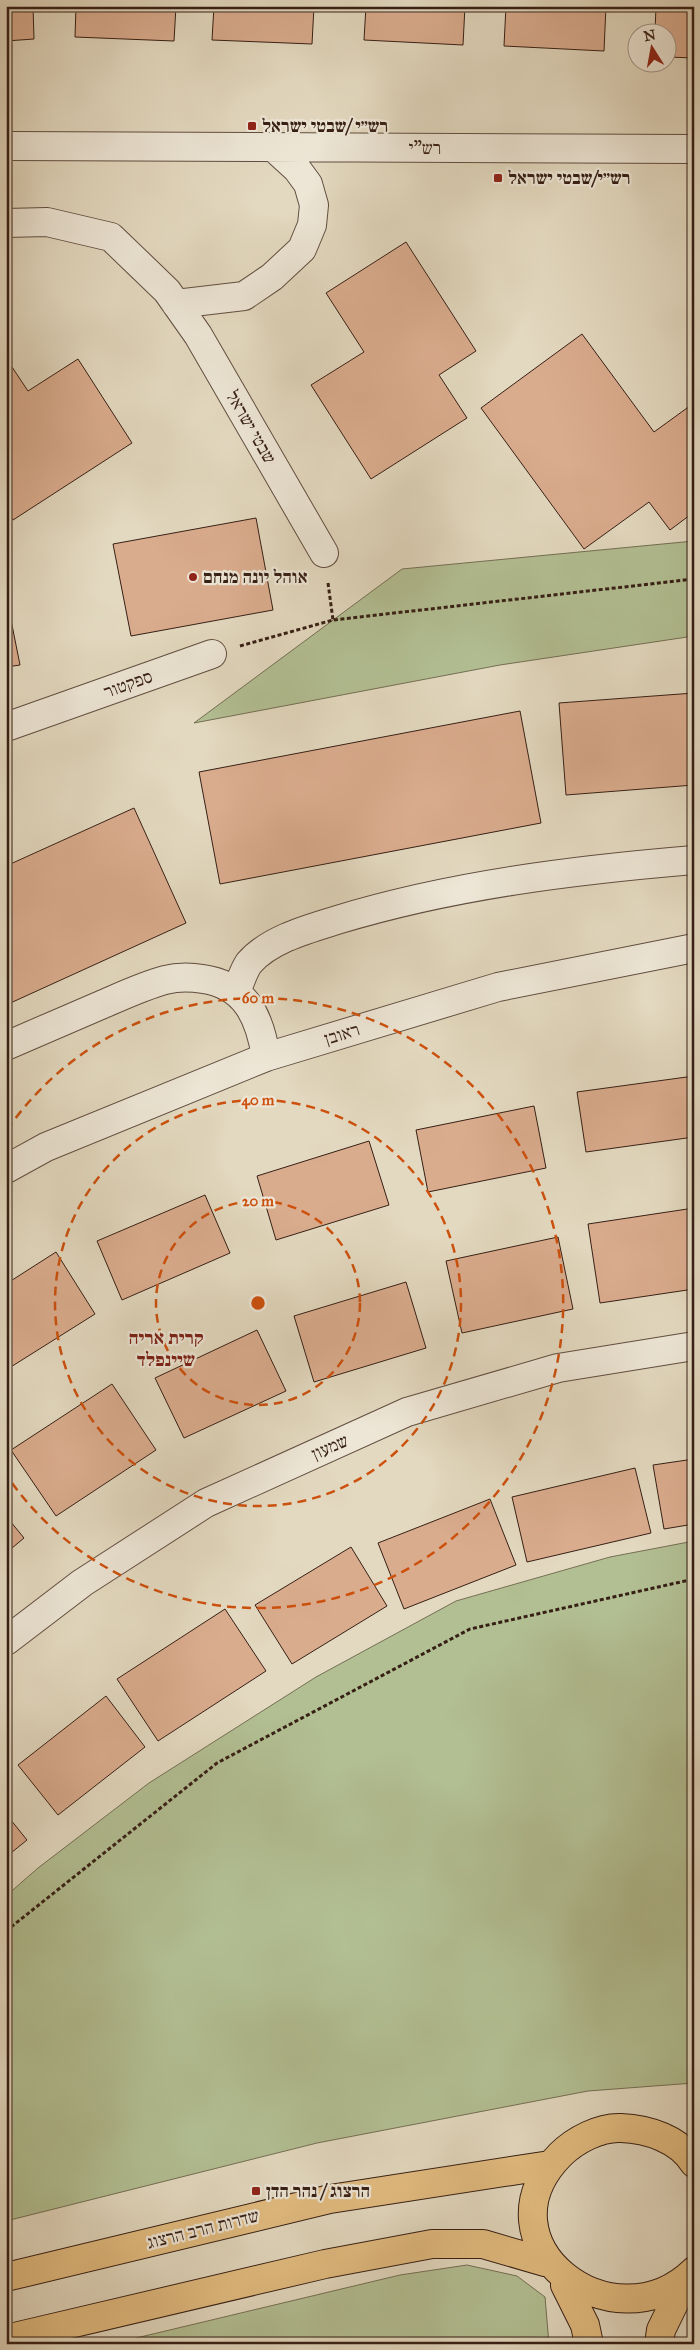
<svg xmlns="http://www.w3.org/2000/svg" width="700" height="2350" font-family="'IM FELL Great Primer','Frank Ruhl Libre',serif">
<rect width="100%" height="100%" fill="#e3d9c0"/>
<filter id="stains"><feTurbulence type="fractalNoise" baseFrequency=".004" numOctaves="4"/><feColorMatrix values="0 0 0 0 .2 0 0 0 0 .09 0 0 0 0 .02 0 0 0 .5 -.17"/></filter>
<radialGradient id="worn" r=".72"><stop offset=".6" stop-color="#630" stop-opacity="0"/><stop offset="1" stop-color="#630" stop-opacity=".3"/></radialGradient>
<path fill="#b2bf93" stroke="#746f54" d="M 694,541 L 694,636 L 500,665 L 194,723 L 402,569 Z
M 694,1541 L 694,2083 L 588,2091 L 317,2143 L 6,2221 L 6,1896 L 38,1868 L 149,1783 L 316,1677 L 456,1601 L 610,1557 Z
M 467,2265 L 517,2276 L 545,2297 L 549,2344 L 111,2344 L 400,2275 Z"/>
<path fill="#daac8e" stroke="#361f15" d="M 6,6 L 33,6 L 34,39 L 6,41 Z
M 76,6 L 176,6 L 174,41 L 75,37 Z
M 214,6 L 314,6 L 312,44 L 212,40 Z
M 366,6 L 465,6 L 463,45 L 364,40 Z
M 506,6 L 606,6 L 604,51 L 504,46 Z
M 656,6 L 694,6 L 694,58 L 668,57 L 668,32 L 655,32 Z
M 406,242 L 476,351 L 439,375 L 467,418 L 371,479 L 311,385 L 364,352 L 326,293 Z
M 582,334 L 654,432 L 694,403 L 694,512 L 670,530 L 649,502 L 584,549 L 481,408 Z
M 6,358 L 28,391 L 78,359 L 132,443 L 13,520 L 6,509 Z
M 256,518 L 273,610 L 131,636 L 113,544 Z
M 6,595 L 20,665 L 6,667 Z
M 694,693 L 694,785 L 566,795 L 559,703 Z
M 520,711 L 541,823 L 220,884 L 199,772 Z
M 134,808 L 186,923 L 6,1005 L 6,866 Z
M 694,1076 L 694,1137 L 586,1152 L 577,1092 Z
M 534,1106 L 546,1168 L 428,1192 L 416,1130 Z
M 369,1141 L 389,1205 L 276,1240 L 257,1176 Z
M 205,1195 L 230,1253 L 122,1300 L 97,1241 Z
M 694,1208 L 694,1289 L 600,1303 L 588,1224 Z
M 558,1237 L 573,1309 L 462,1333 L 446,1261 Z
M 56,1252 L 95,1314 L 6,1370 L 6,1284 Z
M 406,1282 L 426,1348 L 314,1382 L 294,1316 Z
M 257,1330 L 286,1391 L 184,1438 L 155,1378 Z
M 112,1384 L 156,1450 L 56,1516 L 11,1450 Z
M 694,1459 L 694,1524 L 664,1529 L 653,1465 Z
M 635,1468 L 651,1533 L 527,1562 L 512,1497 Z
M 490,1499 L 516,1565 L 404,1609 L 378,1543 Z
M 6,1516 L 24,1538 L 6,1553 Z
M 351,1547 L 387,1606 L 292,1664 L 255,1605 Z
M 225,1609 L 266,1671 L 158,1741 L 117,1679 Z
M 106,1696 L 145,1747 L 58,1815 L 18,1765 Z
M 6,1814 L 27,1840 L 6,1857 Z"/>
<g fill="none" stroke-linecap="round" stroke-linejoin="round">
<g stroke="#614e40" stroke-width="30">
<path id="minor" d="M 6,146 L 694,149
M 6,223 L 47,222 L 111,237 L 167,291 L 198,335 L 324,553
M 176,304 L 244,296 L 272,277 L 302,249 L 312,225 L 314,205 L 308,184 L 297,169 L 274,148
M 6,727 L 212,654
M 237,990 C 240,982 244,970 249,963 C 270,939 308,929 337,920 C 452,885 574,870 694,860
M 6,1046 C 38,1032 69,1019 101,1005 C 122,996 143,986 165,980 C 177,977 190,977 203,979 C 246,985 260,1018 266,1057
M 6,1169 L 46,1147 L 266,1057 L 498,987 L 694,948
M 6,1641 L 82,1583 L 206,1503 L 407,1412 L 558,1368 L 694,1346"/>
</g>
<g stroke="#361f15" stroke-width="30">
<path id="major" d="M 694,2163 C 679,2139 648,2129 621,2128 C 600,2127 575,2140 560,2155 C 474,2243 612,2350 694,2271
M 6,2277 L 330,2199 L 550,2165
M 565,2285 L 585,2325 L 589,2344
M 6,2339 L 325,2264 L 432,2244 L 483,2244 L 545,2262
M 659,2344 L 661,2330 L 684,2283"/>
</g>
<path stroke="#361f15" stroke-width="3" stroke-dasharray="4 2.5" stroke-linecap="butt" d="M 328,583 L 333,620
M 240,646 L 333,620 L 694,579
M 6,1931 L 217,1763 L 470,1629 L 694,1579"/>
<use href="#minor" stroke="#ede6d6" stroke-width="28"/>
<use href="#major" stroke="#e2bc80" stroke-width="28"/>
</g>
<g fill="none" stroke="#cd500d" stroke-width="2.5" stroke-dasharray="9 6">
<circle cx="258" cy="1303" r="102"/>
<circle cx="258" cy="1303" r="203"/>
<path d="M7 1130A305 305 0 1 1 7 1476"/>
</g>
<g fill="#8f2418" stroke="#ede6d6" stroke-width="2">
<rect x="247" y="121" width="10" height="10" rx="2.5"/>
<rect x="493" y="173" width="10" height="10" rx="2.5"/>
<circle cx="193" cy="577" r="5"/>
<rect x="251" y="2186" width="10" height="10" rx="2.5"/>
</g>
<g text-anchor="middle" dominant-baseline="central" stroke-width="4.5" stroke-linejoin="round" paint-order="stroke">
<g font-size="18" font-weight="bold" fill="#361f15" stroke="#ede6d6" text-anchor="start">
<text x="262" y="126">רש״י /שבטי ישראל</text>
<text x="508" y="178">רש״י/שבטי ישראל</text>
<text x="203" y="577">אוהל יונה מנחם</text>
<text x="266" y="2191">הרצוג / נהר הדן</text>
</g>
<g font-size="18" fill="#361f15" stroke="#ede6d6">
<text x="425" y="148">רש"י</text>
<text transform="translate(251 427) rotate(60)">שבטי ישראל</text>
<text transform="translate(128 684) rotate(-20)">ספקטור</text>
<text transform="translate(342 1034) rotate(-17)">ראובן</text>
<text transform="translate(330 1447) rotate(-24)">שמעון</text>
<text transform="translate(203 2229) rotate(-14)">שדרות הרב הרצוג</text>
</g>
<g font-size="19" font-weight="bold" fill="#7a1f14" stroke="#ede6d6">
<text x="166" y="1337">קרית אריה<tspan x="166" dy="22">שיינפלד</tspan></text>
</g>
</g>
<circle cx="258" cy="1303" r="8" fill="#cd500d" stroke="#ede6d6" stroke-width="2.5"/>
<g font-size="15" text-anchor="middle" font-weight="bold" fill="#cd500d" stroke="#ede6d6" stroke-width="4.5" stroke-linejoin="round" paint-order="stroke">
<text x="258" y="1003">60 m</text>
<text x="258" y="1105">40 m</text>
<text x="258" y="1206">20 m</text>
</g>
<rect width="700" height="2350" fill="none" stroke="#e3d9c0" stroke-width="25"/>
<rect x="8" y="8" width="685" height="2335" fill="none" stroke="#361f15" stroke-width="2.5"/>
<rect x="12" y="12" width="675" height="2325" fill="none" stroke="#361f15"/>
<g transform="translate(652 48) rotate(349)"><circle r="24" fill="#ede6d6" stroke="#a49689"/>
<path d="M0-4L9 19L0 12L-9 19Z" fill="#8f2418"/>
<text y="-8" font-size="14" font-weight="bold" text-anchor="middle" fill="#361f15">N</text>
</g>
<rect width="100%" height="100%" filter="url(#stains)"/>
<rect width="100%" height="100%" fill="url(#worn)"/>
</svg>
